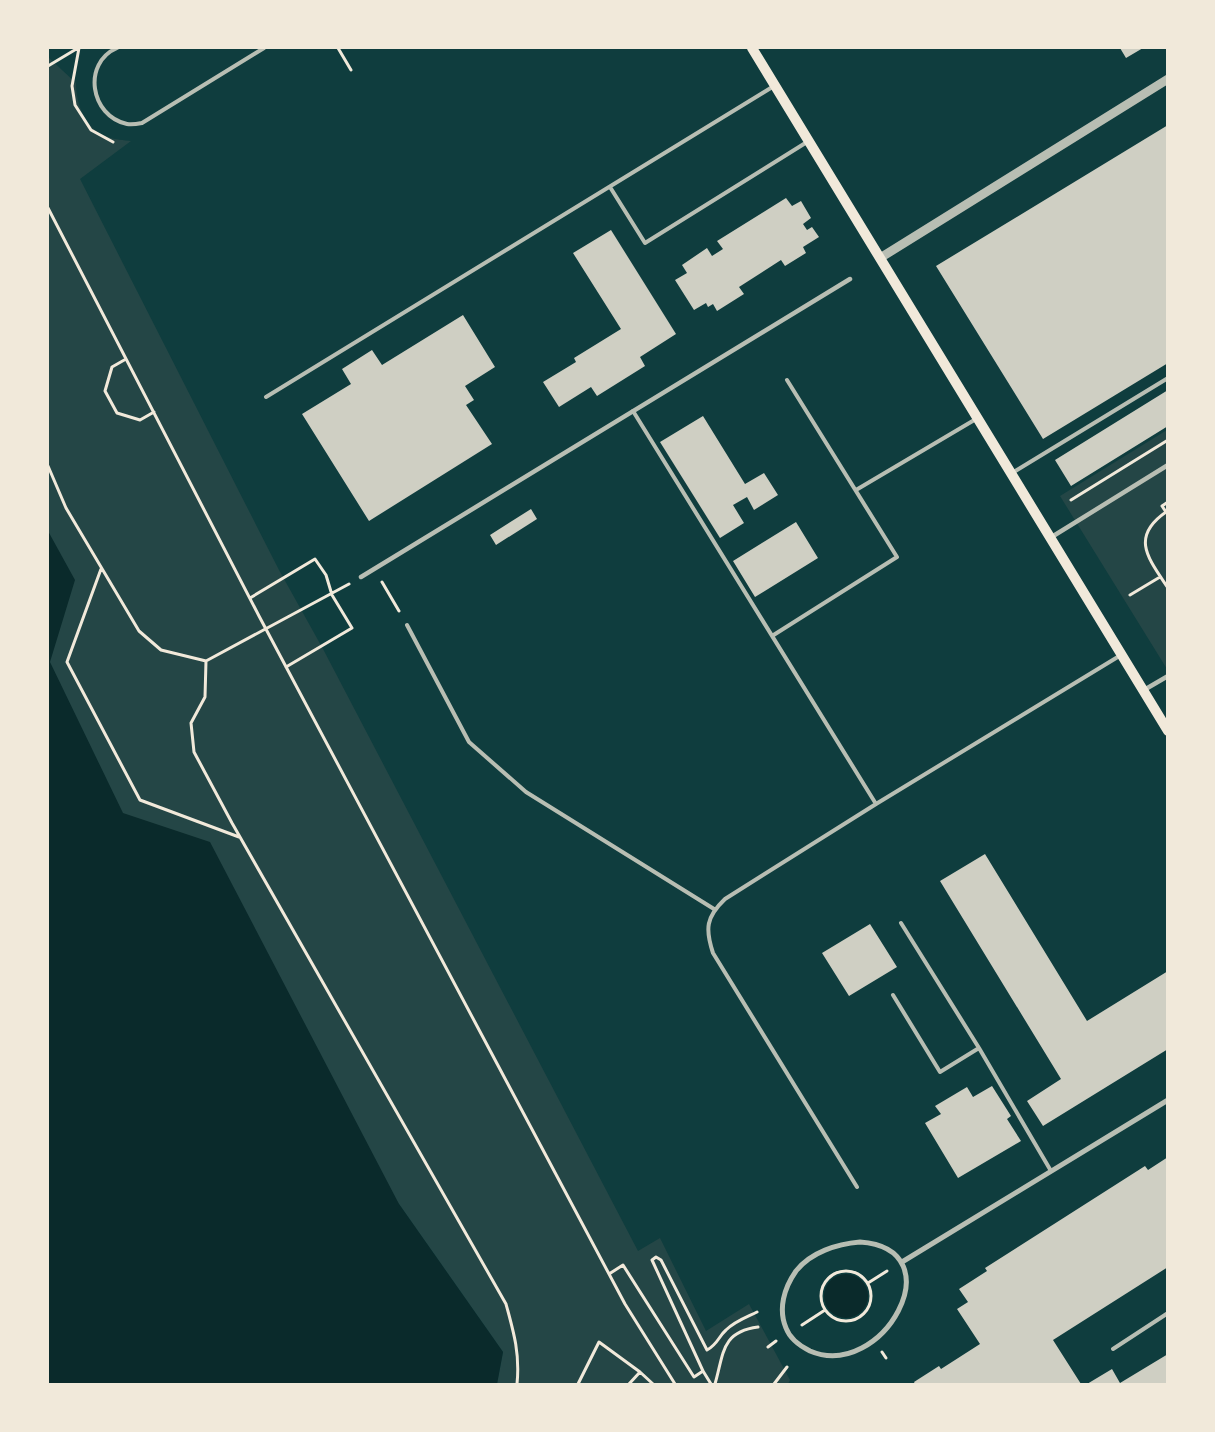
<svg xmlns="http://www.w3.org/2000/svg" width="1215" height="1432" font-family="Roboto,sans-serif">
<rect width="100%" height="100%" fill="#0f3d3e"/>
<path fill="#244646" d="M 48,57 L 76,83 C 76,104 85,130 108,137 C 115,140 124,140 131,141 L 80,179 L 279,570 L 323,649 L 638,1251 L 660,1238 L 706,1331 L 749,1304 L 790,1380 L 788,1384 L 497,1384 L 503,1352 L 399,1204 L 111,865 L 48,750 Z
M 1167,430 L 1167,669 L 1060,496 Z"/>
<path fill="#0a2a2b" d="M 48,531 L 75,580 L 50,662 L 123,813 L 210,842 L 399,1204 L 503,1352 L 497,1384 L 48,1384 Z
M824 1296a22 22 0 1 1 44 0a22 22 0 1 1-44 0Z"/>
<path fill="#cfcfc3" d="M 1120,48 L 1143,48 L 1126,58 Z
M 1168,125 L 1168,363 L 1043,439 L 936,266 Z
M 786,198 L 792,206 L 801,201 L 811,218 L 803,224 L 807,230 L 812,227 L 819,237 L 803,247 L 806,253 L 785,266 L 781,260 L 739,287 L 744,294 L 717,311 L 713,304 L 708,307 L 706,303 L 694,310 L 675,280 L 687,273 L 682,265 L 707,248 L 712,256 L 723,249 L 717,241 Z
M 611,230 L 676,334 L 640,357 L 645,366 L 597,396 L 591,387 L 559,407 L 543,382 L 576,362 L 574,358 L 621,329 L 573,253 Z
M 463,315 L 495,367 L 465,386 L 474,400 L 466,405 L 492,444 L 369,521 L 302,414 L 351,384 L 342,369 L 372,350 L 382,365 Z
M 1168,390 L 1168,426 L 1071,486 L 1055,460 Z
M 703,416 L 745,484 L 764,473 L 778,495 L 754,510 L 747,497 L 733,505 L 744,523 L 720,538 L 660,442 Z
M 531,509 L 537,519 L 496,545 L 490,535 Z
M 796,522 L 818,558 L 755,597 L 733,561 Z
M 985,854 L 1087,1021 L 1168,971 L 1168,1049 L 1043,1126 L 1027,1101 L 1061,1079 L 940,881 Z
M 870,924 L 897,967 L 849,996 L 822,953 Z
M 992,1086 L 1011,1116 L 1007,1119 L 1021,1141 L 958,1178 L 925,1123 L 941,1114 L 935,1106 L 967,1087 L 973,1097 Z
M 1168,1157 L 1168,1267 L 1053,1340 L 1081,1384 L 915,1384 L 914,1382 L 939,1366 L 941,1369 L 980,1344 L 957,1309 L 968,1302 L 959,1289 L 987,1271 L 985,1268 L 1145,1166 L 1148,1170 Z
M 1168,1354 L 1168,1384 L 1087,1384 L 1112,1369 L 1120,1383 Z"/>
<g fill="none" stroke-linecap="round" stroke-linejoin="round">
<path stroke="#f1e9da" stroke-width="3" d="M 79,48 L 72,86 L 75,105 L 91,130 L 113,142
M 338,48 L 351,70
M 48,66 L 78,48
M 48,208 L 259,616 L 477,1026 L 625,1304 L 675,1384
M 126,359 L 112,367 L 105,391 L 117,413 L 140,420 L 154,412
M 48,466 L 66,508 L 139,631 L 161,650 L 206,661 L 349,584
M 1071,500 L 1168,440
M 1168,502 L 1162,506 L 1166,512 C 1130,537 1148,558 1168,588
M 101,569 L 67,662 L 140,800 L 239,837
M 382,582 L 399,611
M 1130,595 L 1160,577
M 250,598 L 315,559 L 326,575 L 332,595 L 352,628 L 286,667
M 206,661 L 205,697 L 191,723 L 194,752 L 232,823 L 506,1304 C 514,1333 520,1354 517,1384
M821 1296a25 25 0 1 1 50 0a25 25 0 1 1-50 0Z
M 609,1274 L 623,1265 L 694,1377 L 703,1371 L 652,1260 L 656,1257 L 661,1260 L 707,1350 C 718,1344 718,1337 726,1330 C 735,1321 747,1317 757,1312
M 868,1283 L 887,1271
M 802,1325 L 825,1310
M 768,1347 L 776,1341
M 882,1352 L 886,1358
M 703,1371 L 711,1384
M 578,1384 L 599,1342 L 640,1372 L 653,1384
M 629,1384 L 640,1372
M 715,1384 C 724,1353 721,1332 758,1327
M 774,1384 L 787,1367"/>
<path stroke="#b8beb3" stroke-width="4" d="M 117,48 C 82,63 90,116 127,124 C 132,125 137,124 142,123 L 264,48
M 610,187 L 645,243 L 807,142
M 266,397 L 774,86
M 633,411 L 876,804
M 1012,473 L 1168,378
M 856,490 L 976,419
M 407,625 L 469,742 L 526,792 L 714,909
M 772,636 L 897,557 L 787,380
M 901,923 L 979,1048 L 1051,1171
M 893,995 L 940,1072 L 979,1048
M 857,1187 L 713,953 C 705,929 706,917 725,899 L 876,804 L 1121,655
M 1113,1349 L 1168,1313"/>
<path stroke="#b8beb3" stroke-width="4.5" d="M 1050,538 L 1168,465
M 361,577 L 850,279
M 1144,690 L 1168,676"/>
<path stroke="#b8beb3" stroke-width="5" d="M 860,1242 C 957,1249 882,1382 810,1351 C 800,1346 790,1339 786,1328 C 778,1309 784,1288 796,1271 C 811,1252 837,1244 860,1242 Z
M 902,1262 L 1168,1100"/>
<path stroke="#b8beb3" stroke-width="9" d="M 880,258 L 1168,79"/>
<path stroke="#f1e9da" stroke-width="10" d="M 752,48 L 1168,731"/>
</g>
<rect width="1215" height="1432" fill="none" stroke="#f1e9da" stroke-width="98"/>
</svg>
